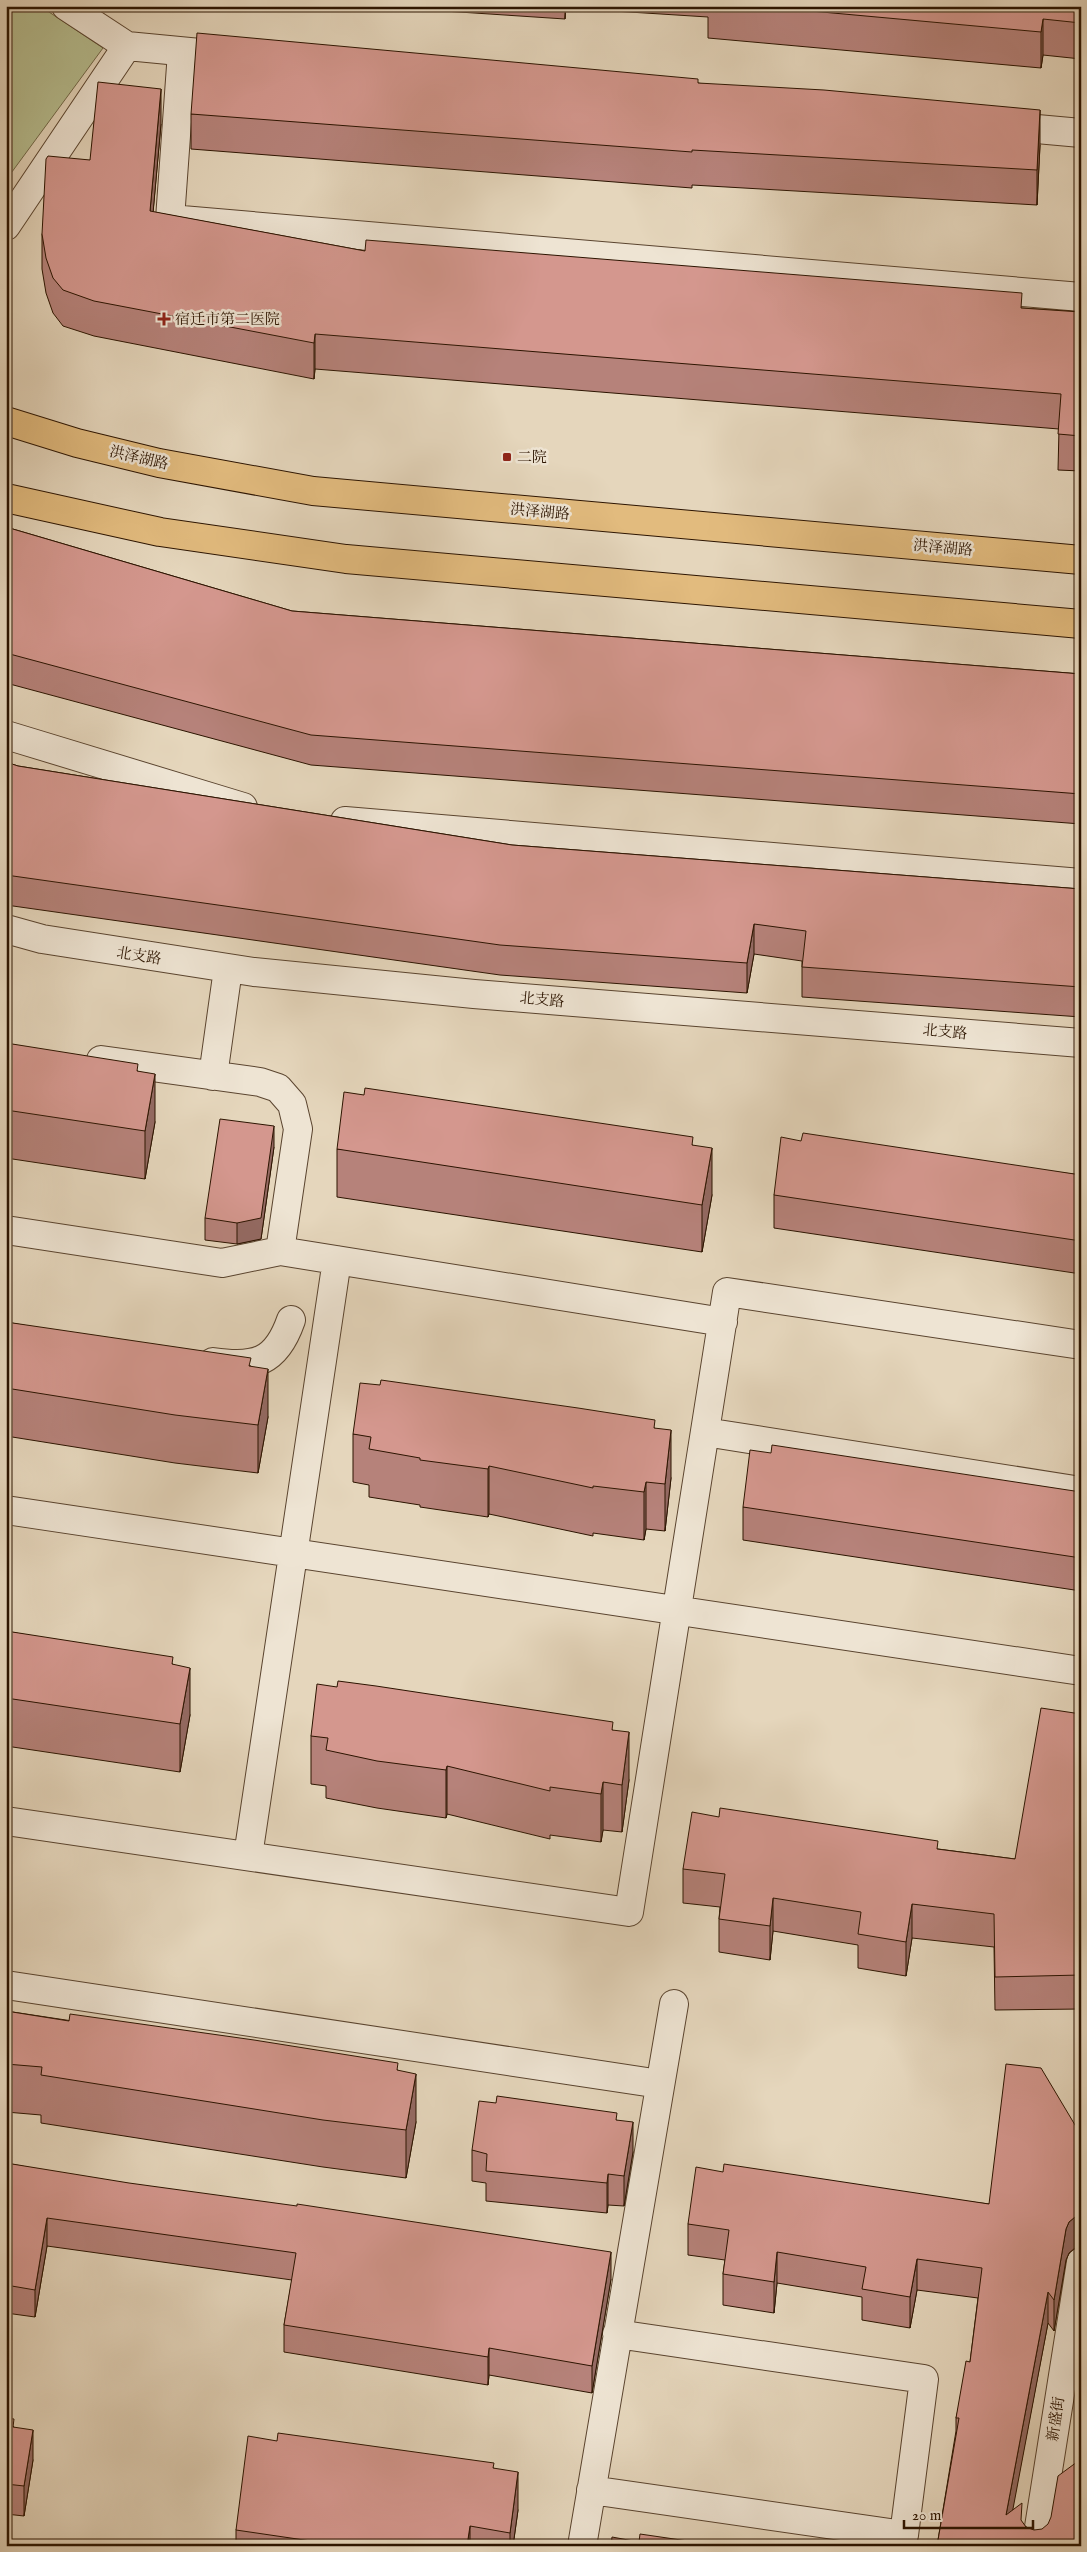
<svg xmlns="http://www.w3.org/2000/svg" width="1087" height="2552" font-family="'IM FELL English','Noto Serif SC',serif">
<rect width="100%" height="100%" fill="#e5d6bc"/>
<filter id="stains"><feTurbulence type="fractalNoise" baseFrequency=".004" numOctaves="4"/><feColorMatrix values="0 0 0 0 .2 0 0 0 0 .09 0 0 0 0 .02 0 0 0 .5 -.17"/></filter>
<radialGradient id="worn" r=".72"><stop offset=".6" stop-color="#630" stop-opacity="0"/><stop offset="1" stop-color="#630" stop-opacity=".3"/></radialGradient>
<path fill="#b6bd8f" stroke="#716848" d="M 6,6 L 40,6 L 103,48 L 6,180 Z"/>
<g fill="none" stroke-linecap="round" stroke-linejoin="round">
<g stroke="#5a442f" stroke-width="30">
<path id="minor" d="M 66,6 L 127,46 L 200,53
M 182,52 L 170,219 L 1081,297
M 1003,126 L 1081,133
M 6,226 L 127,46
M 6,735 L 243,807
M 345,821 L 1081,883
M 6,929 L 42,939 L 254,972 L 474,994 L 1081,1043
M 101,1060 L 260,1082 L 278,1088 L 292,1104 L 298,1129 L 280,1251 L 723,1322
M 213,1076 L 228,969
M 6,1230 L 222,1263 L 280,1251
M 213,1362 C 255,1368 276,1363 291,1320
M 705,1432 L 1081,1491
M 6,1510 L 1081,1671
M 6,1821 L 629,1912 L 727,1292 L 1081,1345
M 248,1856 L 337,1260
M 6,1985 L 660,2084
M 591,2490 L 904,2535 L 924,2379 L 617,2334
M 582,2546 L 674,2004
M 1036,2546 L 1081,2262"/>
</g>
<g stroke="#2c1400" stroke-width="30">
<path id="major" d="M 6,421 L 77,443 L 159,463 L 313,491 L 1081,560
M 6,498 L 160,532 L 346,559 L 1081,624"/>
</g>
<use href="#minor" stroke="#eee4d3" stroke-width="28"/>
<use href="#major" stroke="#e2bb7e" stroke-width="28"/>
</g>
<path fill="#b6827a" stroke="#2c1400" d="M 368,6 L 1081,6 L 1081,59 L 1043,55 L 1041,68 L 708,38 L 708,17 L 566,8 L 565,19 Z
M 698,83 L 1040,145 L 1037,205 L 692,185 L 692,188 L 191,149 L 191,114 Z
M 161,124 L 153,212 L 365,251 L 1022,308 L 1081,312 L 1081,471 L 1058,470 L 1059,429 L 315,369 L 314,379 L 94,336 L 63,326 L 53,313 L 46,293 L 42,269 L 42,234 L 90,160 Z
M 6,527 L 292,611 L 1081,674 L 1081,824 L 311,765 L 6,683 Z
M 6,762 L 18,766 L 512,845 L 1081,889 L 1081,1017 L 802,997 L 802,961 L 754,954 L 747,993 L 500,975 L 6,905 Z
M 6,1043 L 138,1071 L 155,1122 L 145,1179 L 6,1158 Z
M 801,1141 L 1081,1175 L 1081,1274 L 774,1228 L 774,1195 Z
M 693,1145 L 712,1195 L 702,1252 L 337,1197 L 337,1149 Z
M 274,1147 L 261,1239 L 237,1244 L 205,1240 L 205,1218 Z
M 6,1322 L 251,1366 L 268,1417 L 258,1473 L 175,1463 L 6,1436 Z
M 655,1428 L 671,1478 L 665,1531 L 646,1529 L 644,1540 L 593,1533 L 593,1536 L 489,1514 L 488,1517 L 420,1507 L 420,1505 L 369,1497 L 369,1485 L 353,1482 L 353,1434 Z
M 1081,1492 L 1081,1591 L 743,1540 L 743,1507 Z
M 6,1631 L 173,1664 L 190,1715 L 180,1772 L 6,1746 Z
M 337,1687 L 613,1730 L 629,1780 L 622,1832 L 603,1830 L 601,1842 L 550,1835 L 550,1839 L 447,1814 L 446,1818 L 377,1808 L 326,1798 L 326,1786 L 311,1784 L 311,1736 Z
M 1081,1714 L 1081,2009 L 995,2010 L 994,1947 L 912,1938 L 906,1976 L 858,1968 L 858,1945 L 773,1931 L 770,1960 L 719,1952 L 719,1919 L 720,1907 L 683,1903 L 683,1869 L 719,1817 L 938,1849 L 1015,1859 Z
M 6,2011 L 398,2070 L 416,2122 L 406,2178 L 323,2167 L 41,2123 L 41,2115 L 6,2112 Z
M 617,2120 L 633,2152 L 624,2206 L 608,2205 L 607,2213 L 486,2201 L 486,2183 L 472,2181 L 472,2150 Z
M 1081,2135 L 1081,2247 L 1075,2248 L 1069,2253 L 1066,2260 L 1054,2331 L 1048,2323 L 1012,2510 L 1026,2527 L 1034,2530 L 1081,2546 L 937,2546 L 956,2431 L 956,2418 L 970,2362 L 978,2298 L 917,2290 L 910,2328 L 862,2320 L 862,2297 L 777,2283 L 774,2313 L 723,2305 L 723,2274 L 725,2260 L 688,2255 L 688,2224 L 723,2172 L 989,2204 Z
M 6,2163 L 611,2279 L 592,2393 L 489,2375 L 488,2385 L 284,2352 L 284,2325 L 292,2280 L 47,2246 L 35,2317 L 6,2313 Z
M 1081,2332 L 1081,2367 L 1080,2367 Z
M 6,2418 L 14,2427 L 33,2460 L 24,2516 L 6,2514 Z
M 277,2441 L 494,2468 L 518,2510 L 513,2546 L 236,2546 L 236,2530 Z"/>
<path fill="#946a63" stroke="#2c1400" d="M 565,6 L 566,6 L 565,19 Z
M 1043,19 L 1043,55 L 1041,68 L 1041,32 Z
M 161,89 L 161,124 L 150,247 L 150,211 Z
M 1040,110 L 1040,145 L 1037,205 L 1037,170 Z
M 11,138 L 11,168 L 6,175 L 6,145 Z
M 315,334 L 315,369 L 314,379 L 314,343 Z
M 754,924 L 754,954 L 747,993 L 747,963 Z
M 155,1074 L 155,1122 L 145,1179 L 145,1131 Z
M 274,1126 L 274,1147 L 261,1239 L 237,1244 L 237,1223 Z
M 712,1148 L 712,1195 L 702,1252 L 702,1205 Z
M 268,1369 L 268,1417 L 258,1473 L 258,1425 Z
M 671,1430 L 671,1478 L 665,1531 L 665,1484 Z
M 489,1466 L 489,1514 L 488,1517 L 488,1469 Z
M 646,1482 L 646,1529 L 644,1540 L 644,1492 Z
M 190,1668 L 190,1715 L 180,1772 L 180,1724 Z
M 629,1732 L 629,1780 L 622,1832 L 622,1785 Z
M 447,1766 L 447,1814 L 446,1818 L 446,1770 Z
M 603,1782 L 603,1830 L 601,1842 L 601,1794 Z
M 773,1898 L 773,1931 L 770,1960 L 770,1926 Z
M 912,1904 L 912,1938 L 906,1976 L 906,1942 Z
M 416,2074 L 416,2122 L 406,2178 L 406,2130 Z
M 633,2122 L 633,2152 L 624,2206 L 624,2176 Z
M 608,2174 L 608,2205 L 607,2213 L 607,2183 Z
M 1075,2217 L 1075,2248 L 1069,2253 L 1066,2260 L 1054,2331 L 1054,2300 L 1066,2229 L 1069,2222 Z
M 47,2218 L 47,2246 L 35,2317 L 35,2290 Z
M 611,2252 L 611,2279 L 592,2393 L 592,2366 Z
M 777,2252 L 777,2283 L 774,2313 L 774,2282 Z
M 917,2259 L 917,2290 L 910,2328 L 910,2297 Z
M 1048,2292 L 1048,2323 L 1006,2546 L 1006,2515 Z
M 489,2348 L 489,2375 L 488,2385 L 488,2357 Z
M 33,2430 L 33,2460 L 24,2516 L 24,2486 Z
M 518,2472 L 518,2510 L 513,2546 L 510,2546 L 510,2533 Z
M 470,2526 L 470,2546 L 467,2546 Z"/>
<path fill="#d4978e" stroke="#2c1400" d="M 756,6 L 1081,6 L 1081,23 L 1043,19 L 1041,32 Z
M 197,33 L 698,79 L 698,83 L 824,90 L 1040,110 L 1037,170 L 692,150 L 692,152 L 191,114 Z
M 98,82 L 161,89 L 150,211 L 365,251 L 366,240 L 1022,293 L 1021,308 L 1081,312 L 1081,436 L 1058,434 L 1061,394 L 315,334 L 314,343 L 94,301 L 63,290 L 53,278 L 46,258 L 42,234 L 46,159 L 48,156 L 90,160 Z
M 6,134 L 11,138 L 6,145 Z
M 6,527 L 292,611 L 1081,674 L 1081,794 L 311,735 L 6,653 Z
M 6,762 L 18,766 L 512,845 L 1081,889 L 1081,987 L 802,967 L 806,931 L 754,924 L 747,963 L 500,945 L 6,875 Z
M 6,1043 L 138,1064 L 137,1071 L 155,1074 L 145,1131 L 6,1110 Z
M 365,1088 L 693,1137 L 692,1145 L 712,1148 L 702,1205 L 337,1149 L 344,1092 L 364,1095 Z
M 220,1119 L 274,1126 L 261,1218 L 237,1223 L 205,1218 Z
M 803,1133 L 1081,1175 L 1081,1241 L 774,1195 L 781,1137 L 801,1141 Z
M 6,1322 L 251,1358 L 249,1366 L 268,1369 L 258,1425 L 175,1415 L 6,1388 Z
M 381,1380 L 578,1408 L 655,1420 L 654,1428 L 671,1430 L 665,1484 L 646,1482 L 644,1492 L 593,1486 L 593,1488 L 489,1466 L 488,1469 L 420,1460 L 420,1458 L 369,1449 L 371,1437 L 353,1434 L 360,1383 L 380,1385 Z
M 772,1445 L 1081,1492 L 1081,1558 L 743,1507 L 750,1450 L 771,1453 Z
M 6,1631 L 173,1657 L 172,1664 L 190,1668 L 180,1724 L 6,1698 Z
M 338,1681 L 376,1686 L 613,1722 L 612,1730 L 629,1732 L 622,1785 L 603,1782 L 601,1794 L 550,1787 L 550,1791 L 447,1766 L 446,1770 L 377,1761 L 326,1750 L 328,1738 L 311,1736 L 317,1684 L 337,1687 Z
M 1041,1708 L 1081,1714 L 1081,1975 L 995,1977 L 994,1914 L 912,1904 L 906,1942 L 858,1934 L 861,1912 L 773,1898 L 770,1926 L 719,1919 L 725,1874 L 683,1869 L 692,1812 L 719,1817 L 720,1808 L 938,1841 L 937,1849 L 1015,1859 Z
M 6,2011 L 69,2021 L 70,2014 L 254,2040 L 398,2063 L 397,2070 L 416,2074 L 406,2130 L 323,2120 L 41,2075 L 42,2067 L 6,2064 Z
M 1006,2064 L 1041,2068 L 1081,2135 L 1081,2216 L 1075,2217 L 1069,2222 L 1066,2229 L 1054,2300 L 1048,2292 L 1006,2515 L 1022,2503 L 1021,2520 L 1026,2527 L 1034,2530 L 1042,2529 L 1048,2524 L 1051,2517 L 1058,2476 L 1081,2459 L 1081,2546 L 937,2546 L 959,2418 L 956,2418 L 966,2361 L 970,2362 L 982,2268 L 917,2259 L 910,2297 L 862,2289 L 866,2267 L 777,2252 L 774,2282 L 723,2274 L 729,2230 L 688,2224 L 696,2167 L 723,2172 L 724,2164 L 989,2204 Z
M 497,2096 L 617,2113 L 616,2120 L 633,2122 L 624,2176 L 608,2174 L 607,2183 L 486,2171 L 487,2154 L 472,2150 L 479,2101 L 496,2103 Z
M 6,2163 L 129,2183 L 297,2206 L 297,2204 L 611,2252 L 592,2366 L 489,2348 L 488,2357 L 284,2325 L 296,2253 L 47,2218 L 35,2290 L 6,2285 Z
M 6,2418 L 14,2419 L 13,2427 L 33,2430 L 24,2486 L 6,2484 Z
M 278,2433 L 494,2463 L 493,2468 L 518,2472 L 510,2533 L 470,2526 L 467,2546 L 345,2546 L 236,2530 L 248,2436 L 277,2441 Z
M 640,2534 L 722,2546 L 611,2546 L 612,2537 L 639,2542 Z"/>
<g fill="#8f2418" stroke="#eee4d3" stroke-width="2">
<path d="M161.5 311.5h5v5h5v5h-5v5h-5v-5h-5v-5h5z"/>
<rect x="502" y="452" width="10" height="10" rx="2.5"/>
</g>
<g text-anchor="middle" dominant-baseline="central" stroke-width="5" stroke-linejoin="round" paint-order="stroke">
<g font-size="15" fill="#2c1400" stroke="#eee4d3" text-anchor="start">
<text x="175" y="319">宿迁市第二医院</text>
<text x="517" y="457">二院</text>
</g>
<g font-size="15" fill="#2c1400" stroke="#eee4d3">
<text transform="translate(139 458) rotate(13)">洪泽湖路</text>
<text transform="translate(540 512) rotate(5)">洪泽湖路</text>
<text transform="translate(943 548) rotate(5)">洪泽湖路</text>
<text transform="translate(139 956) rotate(9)">北支路</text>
<text transform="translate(542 1000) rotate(5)">北支路</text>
<text transform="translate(945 1032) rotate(5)">北支路</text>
<text transform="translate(1056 2419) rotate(-81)">新盛街</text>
</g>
</g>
<rect width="1087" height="2552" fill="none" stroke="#e5d6bc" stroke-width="25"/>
<rect x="8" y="8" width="1072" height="2537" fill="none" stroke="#2c1400" stroke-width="2.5"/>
<rect x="12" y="12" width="1062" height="2527" fill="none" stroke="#2c1400"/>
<path d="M904 2520v8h129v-8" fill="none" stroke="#2c1400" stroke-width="2.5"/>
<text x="912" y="2520" font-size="15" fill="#2c1400" stroke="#eee4d3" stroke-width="4" paint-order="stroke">20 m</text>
<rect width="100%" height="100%" filter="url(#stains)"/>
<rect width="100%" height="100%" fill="url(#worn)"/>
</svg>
